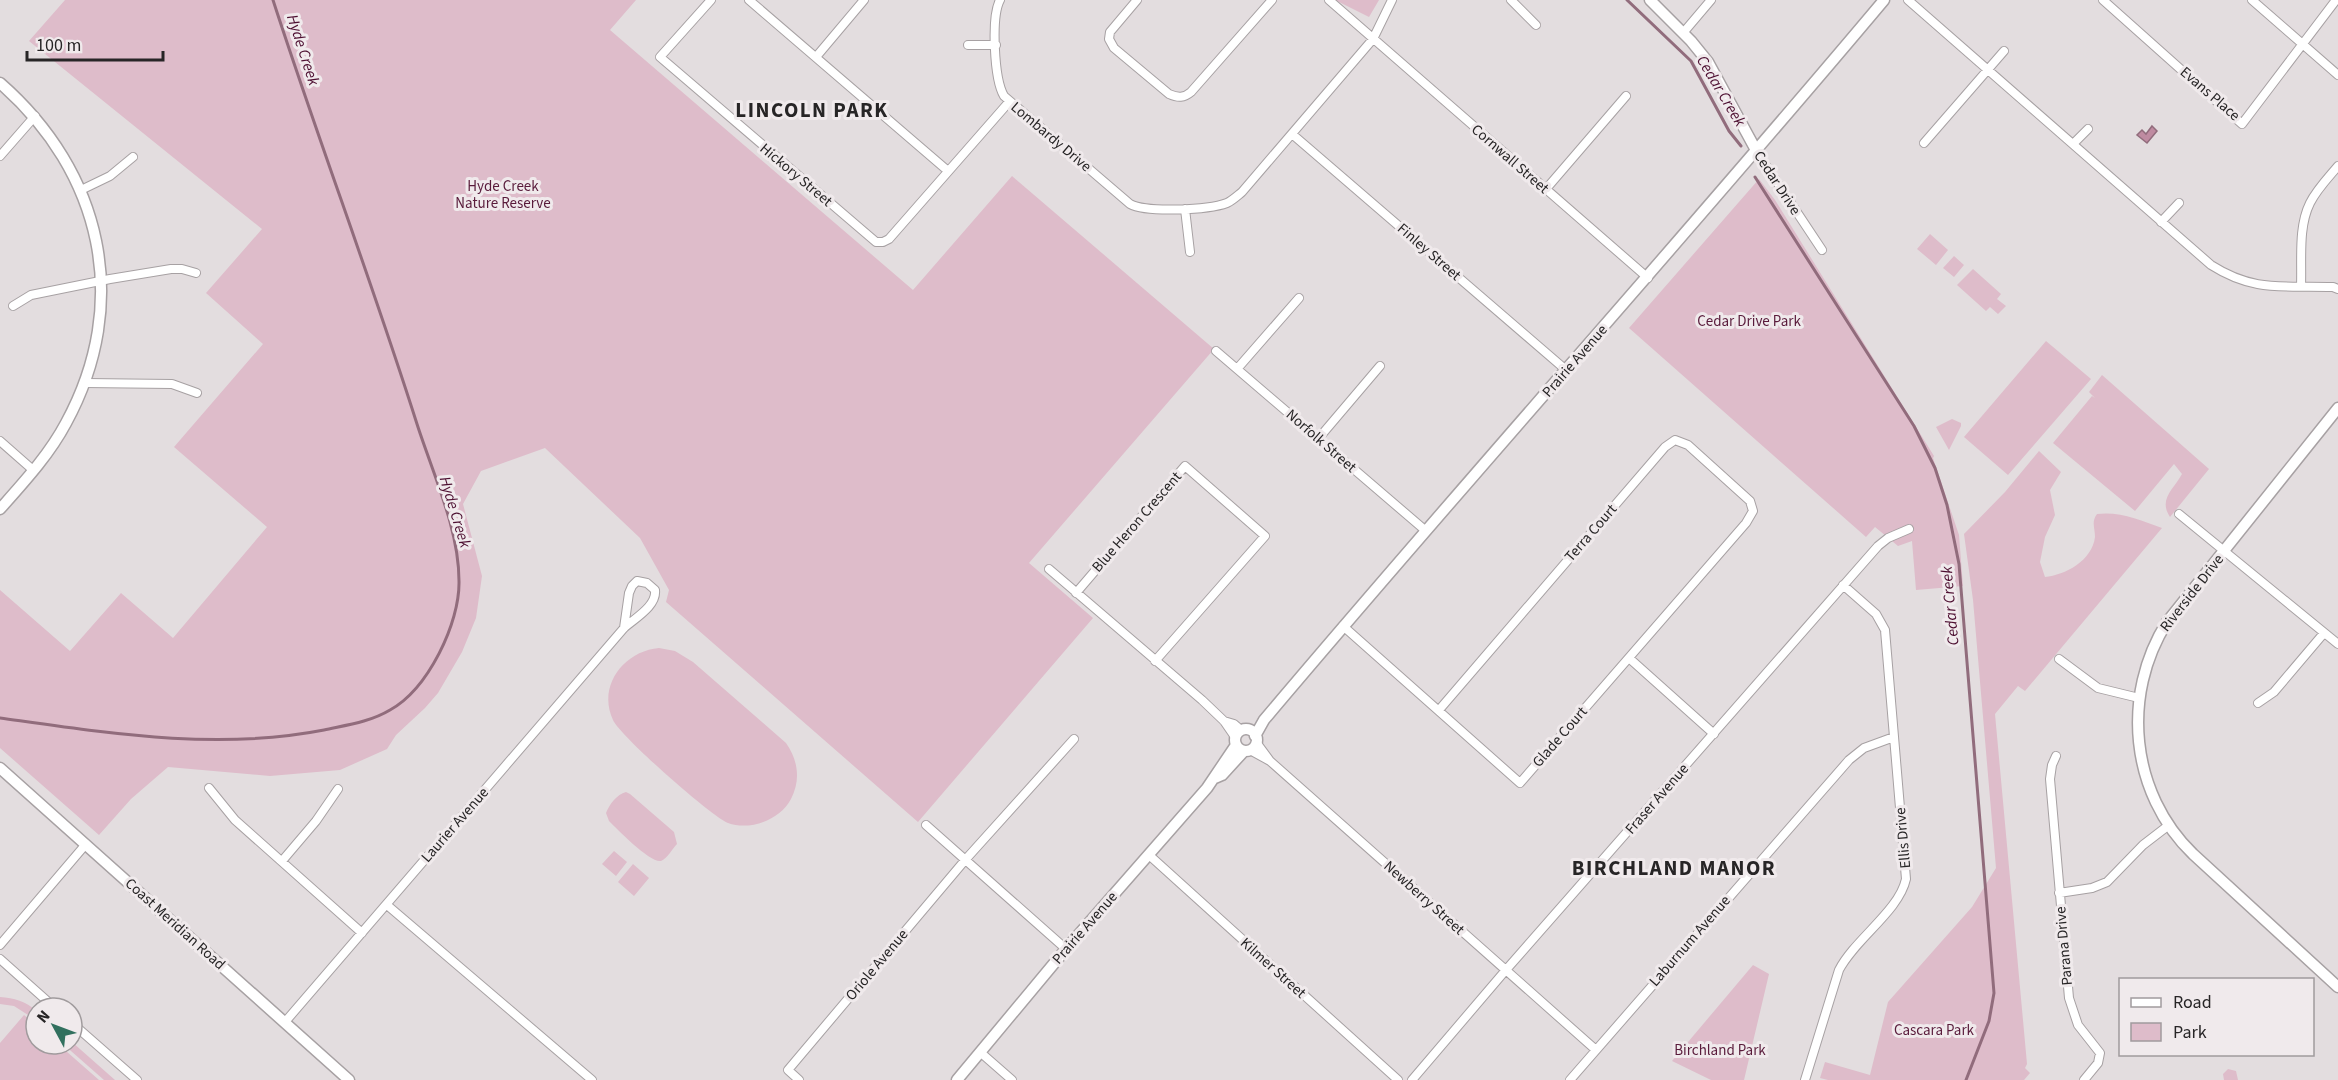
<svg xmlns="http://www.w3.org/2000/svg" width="2338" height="1080" font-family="'Source Sans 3',sans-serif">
<rect width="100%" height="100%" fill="#e3dddf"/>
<path fill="#debcca" d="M 65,0 L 636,0 L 610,30 L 913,290 L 1012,176 L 1214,349 L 1029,563 L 1093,618 L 918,822 L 666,602 L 669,590 L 640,538 L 545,448 L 481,471 L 463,504 L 482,576 L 476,618 L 462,652 L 438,693 L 425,708 L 396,735 L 387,749 L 340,770 L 270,776 L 168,767 L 131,799 L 99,835 L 0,748 L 0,590 L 70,651 L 121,593 L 173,638 L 267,527 L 174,447 L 263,344 L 206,293 L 262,229 L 29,41 Z
M 1335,0 L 1379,0 L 1369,17 Z
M 1759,179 L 1775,200 L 1934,456 L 1933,458 L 1959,535 L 1963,586 L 1916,590 L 1912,541 L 1898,546 L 1875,527 L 1866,537 L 1629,328 Z
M 1930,234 L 1948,250 L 1936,265 L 1917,249 Z
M 1954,256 L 1964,265 L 1954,277 L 1943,268 Z
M 1973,269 L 2001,294 L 1997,299 L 2006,306 L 1998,314 L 1990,307 L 1986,311 L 1957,285 Z
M 2046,341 L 2091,379 L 2008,475 L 1964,437 Z
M 2102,375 L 2209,469 L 2170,517 C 2158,499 2174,489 2182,474 L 2174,464 L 2135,511 L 2053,443 L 2092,396 L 2095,398 L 2089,392 Z
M 1952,419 L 1961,423 L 1961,426 L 1949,450 L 1936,427 Z
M 2039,451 L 2061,472 L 2050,490 L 2055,515 L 2045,537 L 2040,562 L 2045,577 C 2065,575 2092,561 2095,537 C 2095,528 2091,522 2097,514 C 2119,511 2141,520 2162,528 L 2025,691 L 2018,686 L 1995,714 L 2027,1064 L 2025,1068 L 2030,1073 L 2024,1080 L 1828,1080 L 1820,1078 L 1825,1062 L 1870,1075 L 1888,1002 L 1972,907 L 1996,868 L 1973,600 L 1964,534 L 2005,492 Z
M 659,648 L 675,651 L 693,662 L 786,743 C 798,760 801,780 791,799 C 780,820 750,831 728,823 C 711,816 620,736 613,720 C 597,686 624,651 659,648 Z
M 626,792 L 630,794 L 674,832 L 677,844 C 673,848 667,859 661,861 C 650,863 617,829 609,821 L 606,813 C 609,805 617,794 626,792 Z
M 614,851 L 627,862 L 616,876 L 602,864 Z
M 633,864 L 649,878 L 634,896 L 618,882 Z
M 1753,965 L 1769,974 L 1744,1080 L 1711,1080 L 1672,1061 Z
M 0,997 C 14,998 26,1001 36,1011 L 36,1020 L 14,1006 L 0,1004 Z
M 24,1015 L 36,1025 L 36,1044 L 58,1044 L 99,1080 L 0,1080 L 0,1043 Z
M 72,1042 L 115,1080 L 104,1080 L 63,1044 Z
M 2228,1069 L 2236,1071 L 2238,1080 L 2224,1080 L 2223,1074 Z"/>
<path fill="#bf8ba1" stroke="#916c7c" stroke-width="1.5" d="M 2152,126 L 2157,131 L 2147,143 L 2137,135 L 2142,130 L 2146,134 Z"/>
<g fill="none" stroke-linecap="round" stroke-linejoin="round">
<path stroke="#916c7c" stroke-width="3" d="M 1627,0 L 1691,61 L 1729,131 L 1741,146
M 1755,177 L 1914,426 L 1935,468 L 1947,505 L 1959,564 L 1994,993 L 1989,1021 L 1966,1080
M 0,718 C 107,733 217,751 324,730 C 347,725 370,722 390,710 C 428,689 460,623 459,581 C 459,529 433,474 417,424 C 372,282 319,142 273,0"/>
<g stroke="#a7a1a3" stroke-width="10">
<path id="street" d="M 711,0 L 660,57 L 876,242 L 883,242 L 889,239 L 1009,102
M 749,0 L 948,171
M 1000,0 C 991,17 994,79 1004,96 L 1130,204 C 1147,213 1208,210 1227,203 C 1233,200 1237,196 1242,192 L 1373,39 L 1392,0
M 1137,0 L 1110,32 L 1109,39 L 1114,48 L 1169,94 C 1178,98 1184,98 1191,92 L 1272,0
M 1329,0 L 1648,278
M 1511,0 L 1536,25
M 1908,0 L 2211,265 C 2255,293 2284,285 2333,287 L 2338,289
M 2103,0 L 2242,124 L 2336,0
M 2252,0 L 2338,75
M 1683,33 L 1711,0
M 968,45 L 996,45
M 816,57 L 864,0
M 1292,134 L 1566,370
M 1924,143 L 2004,51
M 2073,144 L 2088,129
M 1757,152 L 1822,250
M 0,156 L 35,116
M 1546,189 L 1626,96
M 81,190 L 110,176 L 133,157
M 1185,209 L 1190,252
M 2161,222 L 2179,203
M 2301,286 C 2302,259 2298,227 2310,203 C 2317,189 2328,178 2338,166
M 13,306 L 31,295 L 110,279 L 171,269 L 182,269 L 196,273
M 1216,351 L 1426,531
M 1237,369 L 1299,298
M 85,383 L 172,384 L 197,393
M 1318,439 L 1380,366
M 0,441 L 33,470
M 2179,514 L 2338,644
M 1049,569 L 1202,700 L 1224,721 L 1235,737
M 1076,593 L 1185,466 L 1265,536 L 1155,661
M 1343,626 L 1520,783 L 1746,523 L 1753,511 L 1750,501 L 1688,445 L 1675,440 L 1665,447 L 1439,710
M 1629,658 L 1714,734
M 2059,659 L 2098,688 L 2139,698
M 2258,703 L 2274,692 L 2324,633
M 1224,721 L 1234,724 L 1241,730
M 1256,742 L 1270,761 L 1596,1050
M 1250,750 L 1270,761
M 2056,756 L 2052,765 L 2050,779 L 2069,998 L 2078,1025 L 2100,1053 L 2098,1063 L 2084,1080
M 209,788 L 235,820 L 362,933
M 926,825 L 1066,949
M 1149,855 L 1398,1080
M 282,861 L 316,821 L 338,789
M 2059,893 L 2092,888 L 2107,882 L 2143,845 L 2169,825
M 387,905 L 592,1080
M 0,945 L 86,844
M 0,959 L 55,1008
M 285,1022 L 624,628 C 635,618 657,606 655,590 L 647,583 L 637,581 L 632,586 L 629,593 L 624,628
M 72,1023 L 137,1080
M 980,1052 L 1012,1080
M 799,1080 L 788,1070 L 966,859 L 1074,739
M 1412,1080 L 1505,971 L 1878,546 L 1888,538 L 1909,529
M 1570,1080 L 1849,760 L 1864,748 L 1894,737
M 1805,1080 L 1839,970 C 1855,939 1899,911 1906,879 L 1885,630 L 1876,614 L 1843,585"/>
</g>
<g stroke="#a7a1a3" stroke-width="13">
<path id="secondary" d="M 1650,0 L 1691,41 L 1708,62 L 1757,152
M 0,83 C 102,172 132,302 66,423 C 49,455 24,482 0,509
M 2338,408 L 2167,622 C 2121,695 2130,793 2193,854 L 2338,987
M1235 740a11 11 0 1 1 22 0a11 11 0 1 1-22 0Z
M 1255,736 L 1264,720 C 1468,478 1680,243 1884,0
M 0,768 L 349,1080
M 1215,778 L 1222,775 L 1244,751
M 957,1080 L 1066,949 L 1207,788 L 1236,745"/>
</g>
<use href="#street" stroke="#fff" stroke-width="8"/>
<use href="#secondary" stroke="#fff" stroke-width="10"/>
</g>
<g text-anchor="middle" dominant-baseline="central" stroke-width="6" stroke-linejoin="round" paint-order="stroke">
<g font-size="15" fill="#272526" stroke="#f0eaec">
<text transform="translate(2210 94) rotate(41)">Evans Place</text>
<text transform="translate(1051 137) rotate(40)">Lombardy Drive</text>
<text transform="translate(1510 159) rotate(41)">Cornwall Street</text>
<text transform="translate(796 175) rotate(40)">Hickory Street</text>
<text transform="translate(1777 183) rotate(57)">Cedar Drive</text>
<text transform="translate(1429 252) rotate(41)">Finley Street</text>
<text transform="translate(1575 361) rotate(-49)">Prairie Avenue</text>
<text transform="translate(1321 441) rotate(41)">Norfolk Street</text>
<text transform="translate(1137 522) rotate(-49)">Blue Heron Crescent</text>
<text transform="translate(1591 533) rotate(-49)">Terra Court</text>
<text transform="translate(2192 593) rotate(-52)">Riverside Drive</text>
<text transform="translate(1560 737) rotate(-49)">Glade Court</text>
<text transform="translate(1657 799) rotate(-49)">Fraser Avenue</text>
<text transform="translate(455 825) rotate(-49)">Laurier Avenue</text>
<text transform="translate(1903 838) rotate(-95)">Ellis Drive</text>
<text transform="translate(1424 898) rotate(42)">Newberry Street</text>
<text transform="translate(175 924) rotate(42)">Coast Meridian Road</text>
<text transform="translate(1085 928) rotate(-49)">Prairie Avenue</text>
<text transform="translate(1690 941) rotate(-49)">Laburnum Avenue</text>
<text transform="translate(2064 946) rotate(-95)">Parana Drive</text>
<text transform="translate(877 965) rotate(-50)">Oriole Avenue</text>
<text transform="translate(1273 968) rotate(42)">Kilmer Street</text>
</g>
<g font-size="15" fill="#591b3b" stroke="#f0eaec">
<text x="503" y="186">Hyde Creek<tspan x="503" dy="17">Nature Reserve</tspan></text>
<text x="1749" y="321">Cedar Drive Park</text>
<text x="1934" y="1030">Cascara Park</text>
<text x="1720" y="1050">Birchland Park</text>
</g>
<g font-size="16" font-style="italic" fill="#4d0f31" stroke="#f0eaec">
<text transform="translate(303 50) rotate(72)">Hyde Creek</text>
<text transform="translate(1721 91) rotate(59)">Cedar Creek</text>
<text transform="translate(455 512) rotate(73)">Hyde Creek</text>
<text transform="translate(1950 606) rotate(-95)">Cedar Creek</text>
</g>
<g font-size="21" font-weight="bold" letter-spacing="1.5" fill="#272526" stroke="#f0eaec">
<text x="812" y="110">LINCOLN PARK</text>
<text x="1674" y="868">BIRCHLAND MANOR</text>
</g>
</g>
<rect x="2119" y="978" width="195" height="78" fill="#f0eaec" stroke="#a09b9d" stroke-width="1.5"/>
<rect x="2131" y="998" width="30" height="9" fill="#ffffff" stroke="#a09b9d" stroke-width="1.5"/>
<text x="2173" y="1008" font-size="18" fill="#272526">Road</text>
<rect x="2131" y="1023" width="30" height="18" fill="#debcca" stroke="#a09b9d" stroke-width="1.5"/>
<text x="2173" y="1038" font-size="18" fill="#272526">Park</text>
<g transform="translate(54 1026) rotate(311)"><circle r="28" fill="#f0eaec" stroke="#a09b9d" stroke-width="1.5"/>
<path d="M0-4.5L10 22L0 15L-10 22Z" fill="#31705e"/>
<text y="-9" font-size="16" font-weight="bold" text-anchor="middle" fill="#272526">N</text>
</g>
<path d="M27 51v9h136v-9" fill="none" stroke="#272526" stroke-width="3"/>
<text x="36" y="51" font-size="18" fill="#272526" stroke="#f0eaec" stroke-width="4.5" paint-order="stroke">100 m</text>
</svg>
